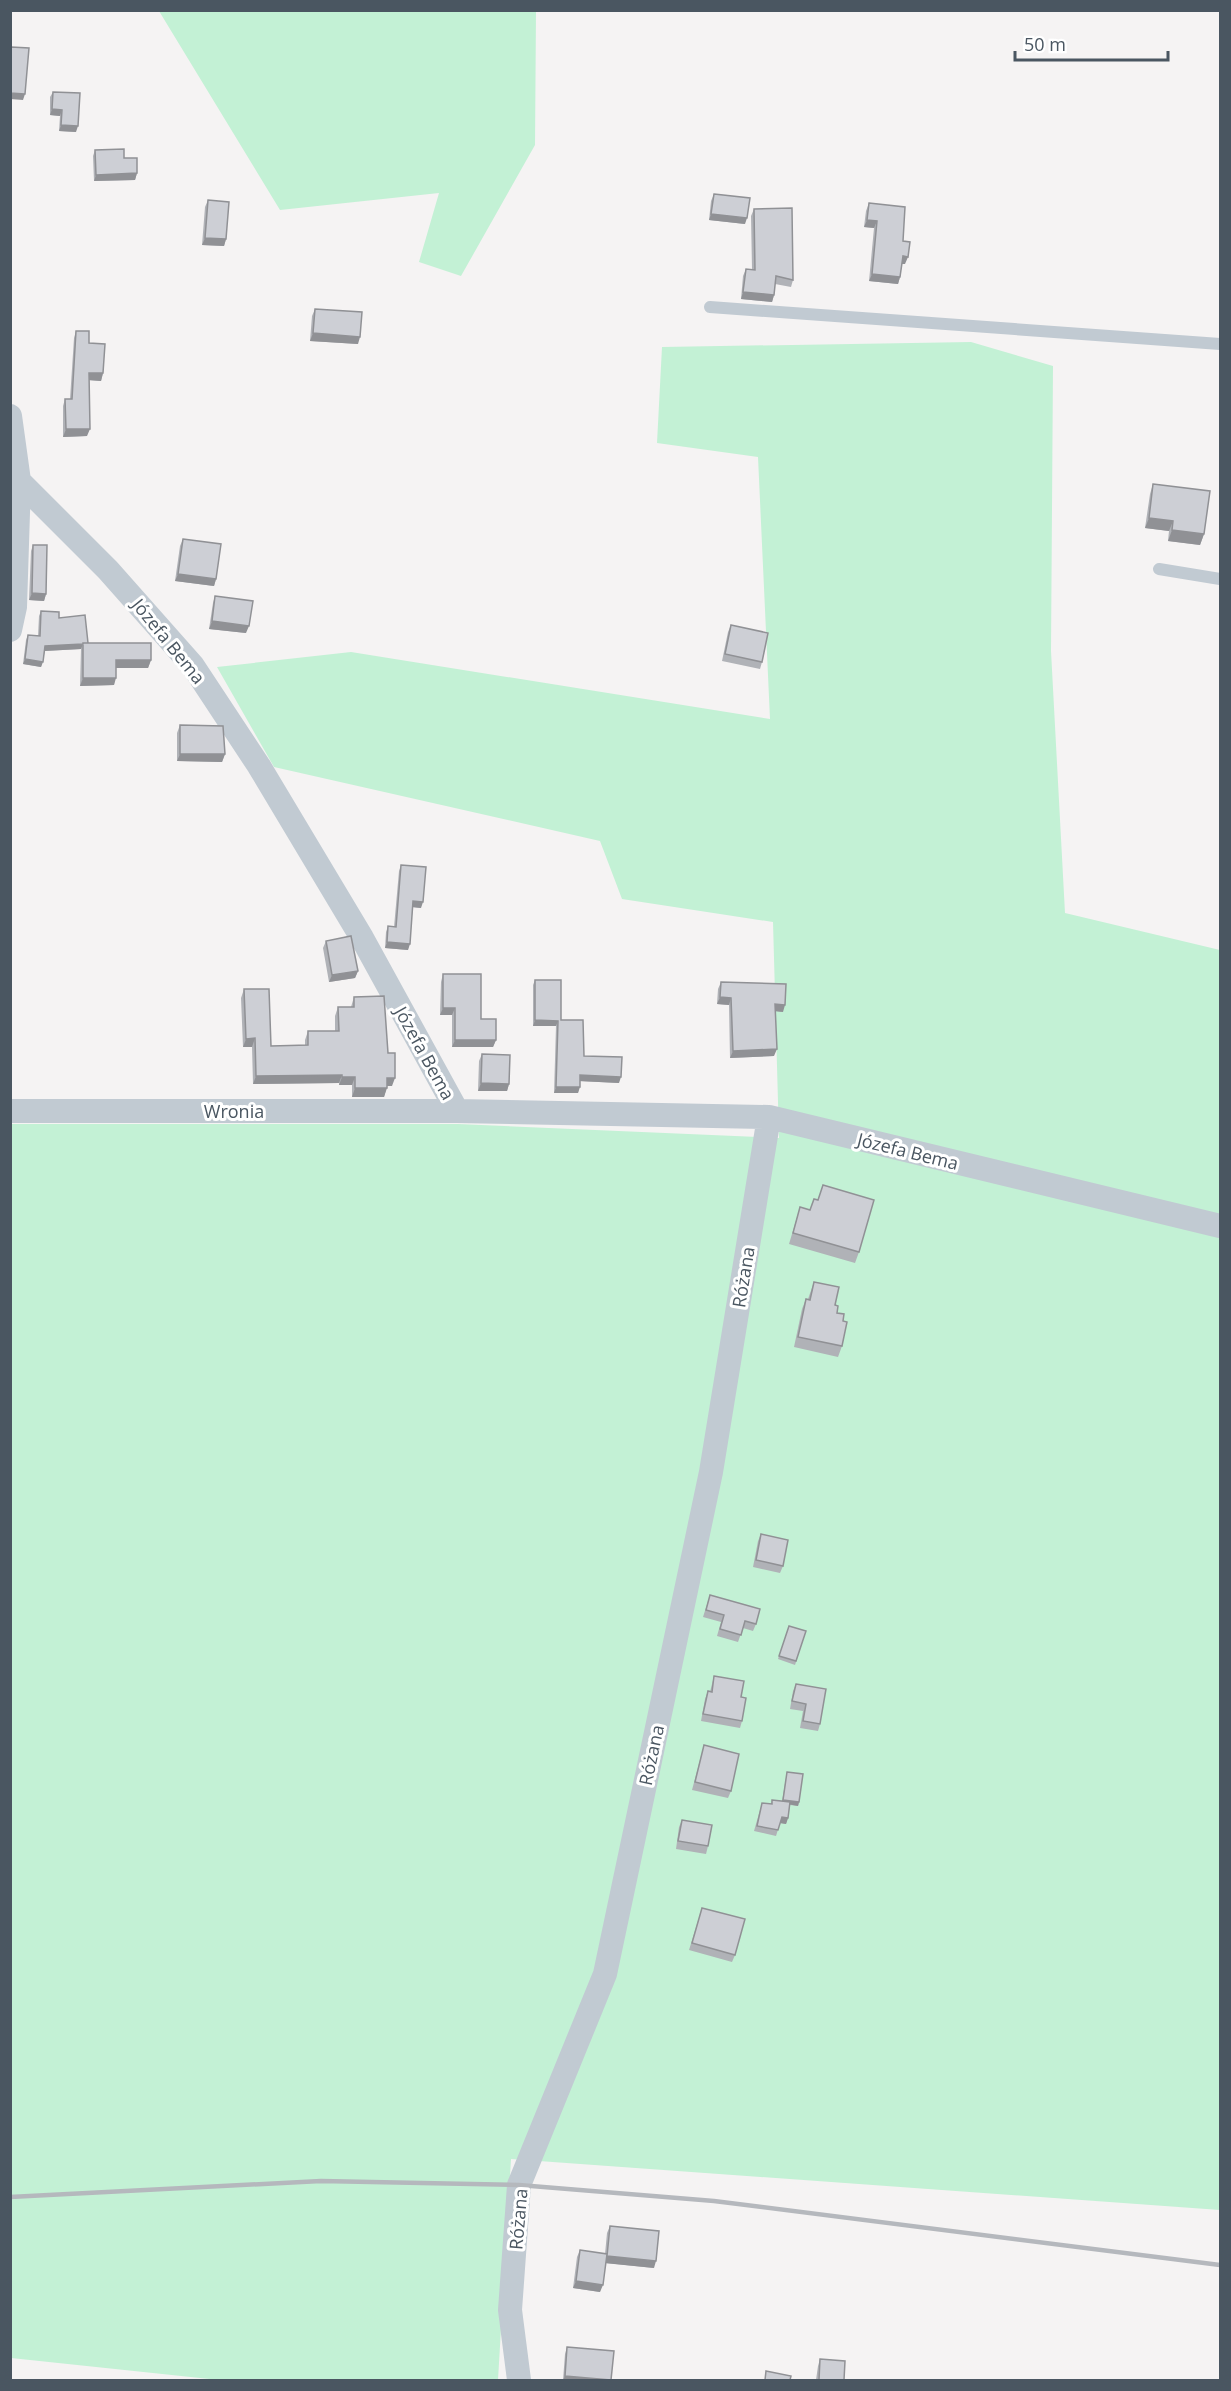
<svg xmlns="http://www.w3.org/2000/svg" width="1231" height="2391" font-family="'Open Sans',sans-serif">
<rect width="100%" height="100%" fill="#f5f3f3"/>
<path fill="#c3f1d5" d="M 159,11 L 536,11 L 535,145 L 461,276 L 419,262 L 439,193 L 280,210 Z
M 971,342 L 1053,366 L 1051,651 L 1065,913 L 1220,950 L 1220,2210 L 511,2159 L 498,2380 L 219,2380 L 11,2358 L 11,1124 L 458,1124 L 779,1138 L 773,922 L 622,899 L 600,841 L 274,767 L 217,667 L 351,652 L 770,719 L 758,457 L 657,443 L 662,347 Z"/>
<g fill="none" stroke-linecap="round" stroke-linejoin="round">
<path stroke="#c1cad2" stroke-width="12" d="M 710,307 L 1220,344
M 1159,569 L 1220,579"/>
<path stroke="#c1cad2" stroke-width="24" d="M 10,416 L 19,481 L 108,570 L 193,666 L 259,766 L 362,938 L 457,1111 L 769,1117 L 1220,1226
M 10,630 L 15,607 L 19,481
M 10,1111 L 457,1111
M 519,2380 L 510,2310 L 519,2185 L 605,1974 L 711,1472 L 769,1117"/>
<path stroke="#b5b8bd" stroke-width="4.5" d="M 10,2197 L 321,2181 L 519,2185 L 714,2201 L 1220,2265"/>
</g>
<path fill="#b0b2b7" d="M 53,92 L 76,132 L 59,131 L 60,116 L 50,115 L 50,97 Z
M 95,150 L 124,158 L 137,173 L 135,180 L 94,181 L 93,156 Z
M 714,194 L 745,224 L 709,220 L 711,201 Z
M 208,200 L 226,239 L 224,246 L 202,245 L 205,207 Z
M 869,203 L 903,241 L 905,264 L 902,264 L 900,277 L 898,284 L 869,281 L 874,228 L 864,227 L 866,211 Z
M 754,209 L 793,280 L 791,287 L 775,284 L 774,295 L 772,302 L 741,299 L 743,276 L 746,269 L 752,269 L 751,216 Z
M 315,309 L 358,344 L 310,341 L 312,316 Z
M 76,331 L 89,343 L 103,373 L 101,381 L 89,380 L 87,436 L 63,437 L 63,406 L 65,399 L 70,399 L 74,338 Z
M 1153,484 L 1204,534 L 1200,545 L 1168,541 L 1169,531 L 1145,528 L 1150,494 Z
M 183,539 L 216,579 L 214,586 L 175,581 L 180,546 Z
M 33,545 L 46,594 L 44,601 L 29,600 L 31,551 Z
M 215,596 L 246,633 L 209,629 L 213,603 Z
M 41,611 L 59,618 L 88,643 L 151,660 L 148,668 L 116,668 L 114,685 L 80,686 L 81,649 L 45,651 L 41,667 L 23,664 L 26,640 L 28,635 L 38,636 L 39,616 Z
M 731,625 L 762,662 L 760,669 L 722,661 L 728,632 Z
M 180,725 L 225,754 L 222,762 L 177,761 L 177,733 Z
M 401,865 L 421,908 L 413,907 L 408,950 L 385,948 L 386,932 L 388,926 L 394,927 L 399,871 Z
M 326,941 L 358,971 L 355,978 L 329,982 L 323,948 Z
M 443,974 L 481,1019 L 496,1040 L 493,1047 L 452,1047 L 452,1015 L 440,1015 L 441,982 Z
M 535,980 L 584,1056 L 619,1083 L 580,1081 L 578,1093 L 554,1093 L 556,1026 L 533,1026 L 533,985 Z
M 721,982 L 783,1012 L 776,1011 L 774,1056 L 730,1058 L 729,1005 L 717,1004 L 718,989 Z
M 244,989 L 271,1046 L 305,1045 L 305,1040 L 308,1031 L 335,1031 L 335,1016 L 338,1007 L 351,1007 L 354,997 L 388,1053 L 392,1086 L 387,1086 L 384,1097 L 352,1097 L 352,1085 L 339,1085 L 339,1083 L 253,1084 L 252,1047 L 243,1047 L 241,998 Z
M 482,1054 L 509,1084 L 507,1091 L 478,1091 L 479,1061 Z
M 823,1185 L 859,1252 L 855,1263 L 789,1244 L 800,1207 L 810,1210 L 814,1199 L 818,1200 Z
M 814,1282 L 835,1305 L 837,1313 L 843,1321 L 842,1346 L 838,1357 L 794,1347 L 802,1309 L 806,1299 L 808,1299 Z
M 761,1534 L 783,1566 L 780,1573 L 753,1567 L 758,1541 Z
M 710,1595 L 756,1624 L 753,1631 L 743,1628 L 738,1642 L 717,1636 L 721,1622 L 703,1617 Z
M 789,1626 L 806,1631 L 795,1665 L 778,1659 Z
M 714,1676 L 741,1697 L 742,1721 L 740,1728 L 701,1721 L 705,1699 L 708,1691 L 710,1692 Z
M 796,1684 L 820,1724 L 818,1731 L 800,1728 L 803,1711 L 790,1709 L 793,1691 Z
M 704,1745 L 731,1791 L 728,1798 L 692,1790 Z
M 787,1772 L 799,1802 L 798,1806 L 790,1805 L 788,1818 L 786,1824 L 780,1823 L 776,1836 L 754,1831 L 762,1803 L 771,1804 L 772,1800 L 782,1801 Z
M 682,1820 L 708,1846 L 706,1854 L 676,1849 L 679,1827 Z
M 702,1908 L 735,1955 L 732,1962 L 689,1950 Z
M 610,2226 L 654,2268 L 606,2263 L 600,2292 L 573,2288 L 577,2257 L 580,2250 L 605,2254 L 607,2233 Z
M 567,2347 L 611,2380 L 563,2380 L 565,2354 Z
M 820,2359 L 844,2380 L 816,2380 L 818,2366 Z"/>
<path fill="#909195" d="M 10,93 L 25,94 L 23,100 L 10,99 Z
M 52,109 L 62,110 L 60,116 L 50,115 Z
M 61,125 L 78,126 L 76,132 L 59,131 Z
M 137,173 L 135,180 L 94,181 L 96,175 Z
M 711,214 L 747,218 L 745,224 L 709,220 Z
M 867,220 L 877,221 L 874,228 L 864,227 Z
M 205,238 L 226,239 L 224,246 L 202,245 Z
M 903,256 L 908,257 L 905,264 L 900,264 Z
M 872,274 L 900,277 L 898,284 L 869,281 Z
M 743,292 L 774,295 L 772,302 L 741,299 Z
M 313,333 L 360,337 L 358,344 L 310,341 Z
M 89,373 L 103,373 L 101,381 L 87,380 Z
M 66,429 L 90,429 L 87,436 L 63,437 Z
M 1149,518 L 1173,521 L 1169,531 L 1145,528 Z
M 1172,530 L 1204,534 L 1200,545 L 1168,541 Z
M 178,574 L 216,579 L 214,586 L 175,581 Z
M 32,593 L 46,594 L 44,601 L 29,600 Z
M 212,621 L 249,626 L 246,633 L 209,629 Z
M 83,644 L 81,649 L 44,651 L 45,646 Z
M 25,659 L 43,662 L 41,667 L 23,664 Z
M 116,660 L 151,660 L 148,668 L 114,668 Z
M 83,678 L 116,678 L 114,685 L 80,686 Z
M 180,754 L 225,754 L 222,762 L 177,761 Z
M 413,901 L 423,902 L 421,908 L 411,907 Z
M 387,942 L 410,944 L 408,950 L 385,948 Z
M 358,971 L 355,978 L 329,982 L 332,975 Z
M 720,997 L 731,998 L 729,1005 L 717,1004 Z
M 775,1004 L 785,1005 L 783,1012 L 773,1011 Z
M 443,1008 L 455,1008 L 452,1015 L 440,1015 Z
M 535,1020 L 558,1021 L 556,1026 L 533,1026 Z
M 255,1038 L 252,1047 L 243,1047 L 246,1039 Z
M 455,1040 L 496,1040 L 493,1047 L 452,1047 Z
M 777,1049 L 774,1056 L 730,1058 L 733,1051 Z
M 342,1075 L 339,1083 L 253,1084 L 256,1076 Z
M 580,1075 L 621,1077 L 619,1083 L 578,1081 Z
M 342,1077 L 355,1077 L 352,1085 L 339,1085 Z
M 387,1078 L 395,1078 L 392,1086 L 384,1086 Z
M 481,1083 L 509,1084 L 507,1091 L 478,1091 Z
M 556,1087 L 580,1087 L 578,1093 L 554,1093 Z
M 355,1088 L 387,1088 L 384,1097 L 352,1097 Z
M 783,1800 L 799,1802 L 798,1806 L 782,1803 Z
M 782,1817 L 788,1818 L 786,1824 L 780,1823 Z
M 607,2256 L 656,2261 L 654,2268 L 604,2263 Z
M 576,2281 L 603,2285 L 600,2292 L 573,2288 Z
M 565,2376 L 611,2380 L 563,2380 Z"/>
<path fill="#cdcfd5" stroke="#909195" stroke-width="1.5" d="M 11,47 L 29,48 L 25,94 L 10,93 Z
M 53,92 L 80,93 L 78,126 L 61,125 L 62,110 L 52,109 Z
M 124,149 L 124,158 L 137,158 L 137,173 L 96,175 L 95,150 Z
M 714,194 L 750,198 L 747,218 L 711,214 Z
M 208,200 L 229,202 L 226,239 L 205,238 Z
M 869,203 L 905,207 L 903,241 L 910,242 L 908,257 L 903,256 L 900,277 L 872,274 L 877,221 L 867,220 Z
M 792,208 L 793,280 L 776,276 L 774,295 L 743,292 L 746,269 L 755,270 L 754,209 Z
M 315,309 L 362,312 L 360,337 L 313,333 Z
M 76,331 L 89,331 L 89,343 L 105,344 L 103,373 L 89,373 L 90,429 L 66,429 L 65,399 L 72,399 Z
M 1153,484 L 1210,491 L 1204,534 L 1172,530 L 1173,521 L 1149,518 Z
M 183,539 L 221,544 L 216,579 L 178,574 Z
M 33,545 L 47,545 L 46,594 L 32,593 Z
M 215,596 L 253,601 L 249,626 L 212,621 Z
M 41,611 L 59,612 L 59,618 L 85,615 L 88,643 L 83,643 L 83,644 L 45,646 L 43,662 L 25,659 L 28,635 L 40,636 Z
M 731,625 L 768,633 L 762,662 L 725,654 Z
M 83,643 L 151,643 L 151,660 L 116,660 L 116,678 L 83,678 Z
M 180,725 L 223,726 L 225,754 L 180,754 Z
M 401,865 L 426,867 L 423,902 L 413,901 L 410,944 L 387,942 L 388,926 L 396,927 Z
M 351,936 L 358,971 L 332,975 L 326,941 Z
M 443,974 L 481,974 L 481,1019 L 496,1019 L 496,1040 L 455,1040 L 455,1008 L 443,1008 Z
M 535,980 L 561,980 L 561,1020 L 583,1020 L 584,1056 L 622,1057 L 621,1077 L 580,1075 L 580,1087 L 556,1087 L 558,1021 L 535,1020 Z
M 721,982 L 786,984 L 785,1005 L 775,1004 L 777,1049 L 733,1051 L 731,998 L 720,997 Z
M 244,989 L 269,989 L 271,1046 L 308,1045 L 308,1031 L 339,1031 L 338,1007 L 354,1007 L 354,997 L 384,996 L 388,1053 L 395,1053 L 395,1078 L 387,1078 L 387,1088 L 355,1088 L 355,1077 L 342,1077 L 342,1075 L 256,1076 L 255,1038 L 246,1039 Z
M 482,1054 L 510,1055 L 509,1084 L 481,1083 Z
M 823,1185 L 874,1200 L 859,1252 L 793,1233 L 800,1207 L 810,1210 L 814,1199 L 818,1200 Z
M 814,1282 L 839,1287 L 835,1305 L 838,1306 L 837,1313 L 844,1314 L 843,1321 L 847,1322 L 842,1346 L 798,1337 L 806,1299 L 810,1300 Z
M 761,1534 L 788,1540 L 783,1566 L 756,1560 Z
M 710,1595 L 760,1609 L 756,1624 L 745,1621 L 741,1635 L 720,1629 L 724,1615 L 706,1610 Z
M 789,1626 L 806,1631 L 796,1661 L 779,1656 Z
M 714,1676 L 744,1681 L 741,1697 L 746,1698 L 742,1721 L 703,1714 L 708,1691 L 712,1692 Z
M 796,1684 L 826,1689 L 820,1724 L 803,1721 L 806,1704 L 792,1701 Z
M 704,1745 L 739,1754 L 731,1791 L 695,1782 Z
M 787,1772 L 803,1774 L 799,1802 L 783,1800 Z
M 772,1800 L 790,1802 L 788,1818 L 782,1817 L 778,1830 L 757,1826 L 762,1803 L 772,1804 Z
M 682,1820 L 712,1825 L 708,1846 L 678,1841 Z
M 702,1908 L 745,1919 L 735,1955 L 692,1943 Z
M 610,2226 L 659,2231 L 656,2261 L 607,2256 Z
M 580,2250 L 607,2254 L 603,2285 L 576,2281 Z
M 567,2347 L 614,2351 L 611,2380 L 565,2376 Z
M 820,2359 L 845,2361 L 844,2380 L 819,2380 Z
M 766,2371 L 791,2376 L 790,2380 L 765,2380 Z"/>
<g text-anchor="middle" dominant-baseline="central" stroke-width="6" stroke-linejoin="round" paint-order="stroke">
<g font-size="18" fill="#4a5661" stroke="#fff">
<text transform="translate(169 641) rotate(51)">Józefa Bema</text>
<text transform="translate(425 1053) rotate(61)">Józefa Bema</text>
<text x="234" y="1111">Wronia</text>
<text transform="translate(908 1151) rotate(14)">Józefa Bema</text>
<text transform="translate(743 1277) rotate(-81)">Różana</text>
<text transform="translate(651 1755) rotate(-78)">Różana</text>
<text transform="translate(518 2219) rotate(-85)">Różana</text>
</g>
</g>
<rect width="1231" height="2391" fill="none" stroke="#4a5661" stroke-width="24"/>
<path d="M1015 51v9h153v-9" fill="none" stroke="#4a5661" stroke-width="3"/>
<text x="1024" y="51" font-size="18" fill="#4a5661" stroke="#ffffff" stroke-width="4.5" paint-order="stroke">50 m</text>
</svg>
